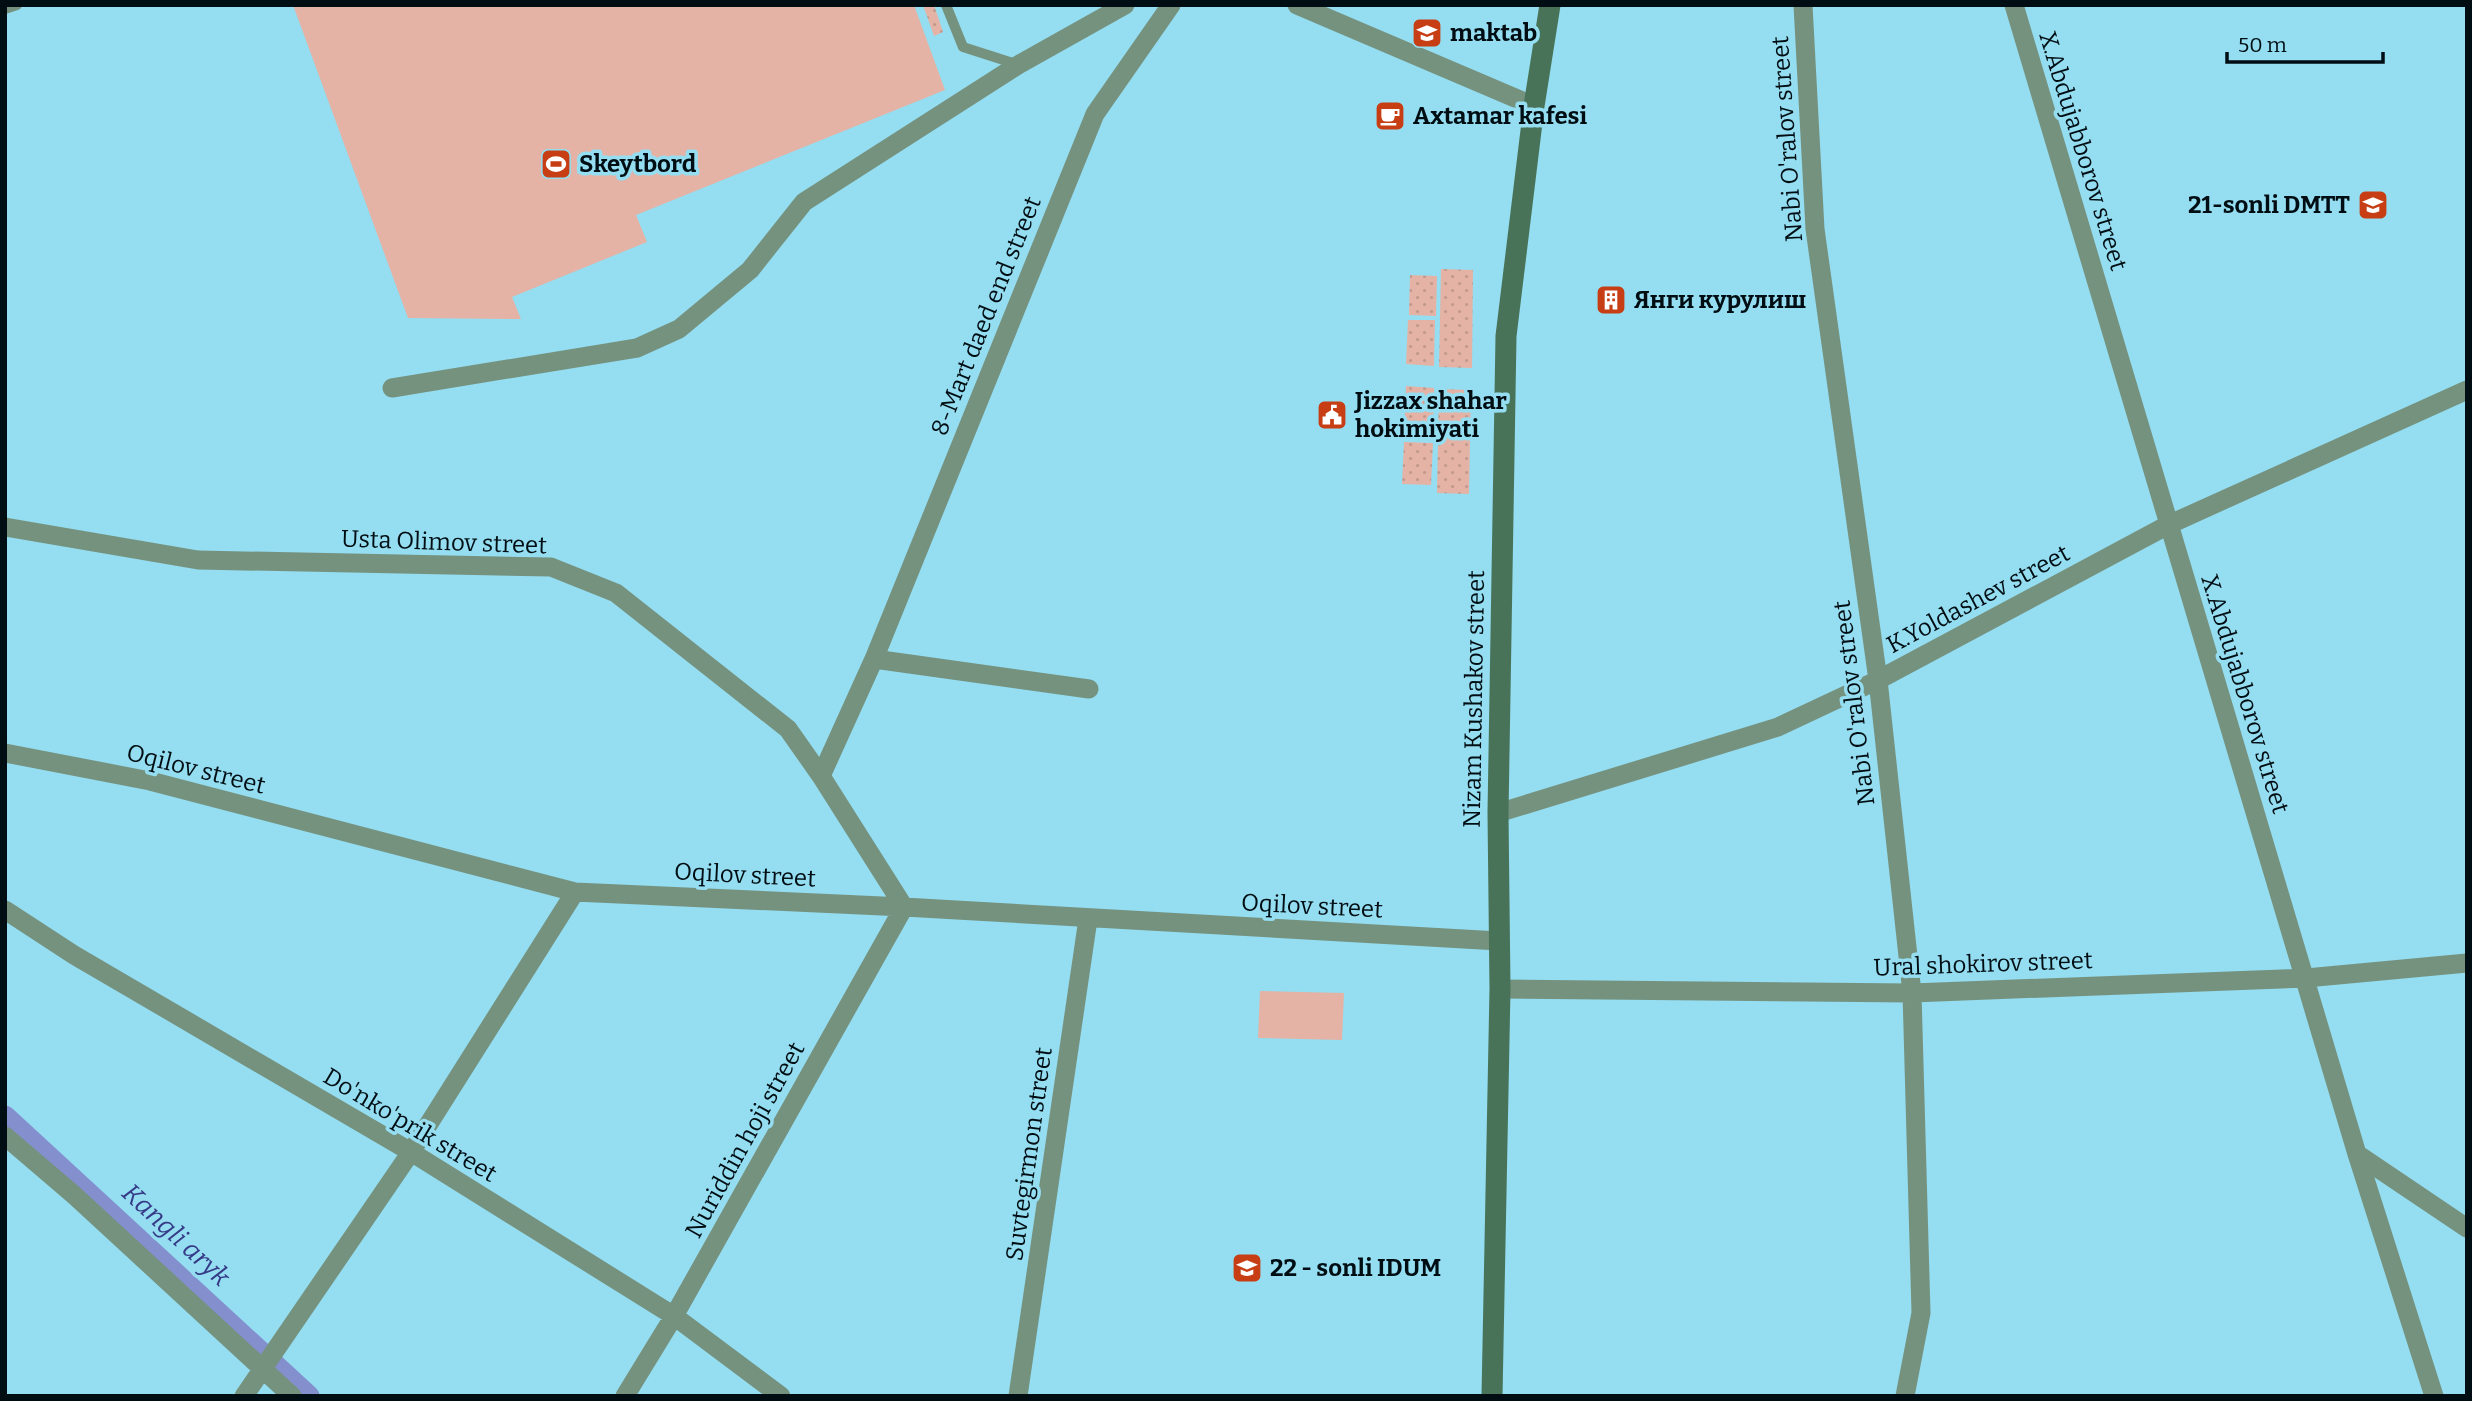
<svg xmlns="http://www.w3.org/2000/svg" width="2472" height="1401" font-family="Bitter,serif">
<defs>
<pattern id="grass-dots" width="8" height="8" patternUnits="userSpaceOnUse" patternTransform="scale(1.75)"><rect width="8" height="8" fill="#e4b3a5"/><path d="M2 2h.1M6 6h.1" fill="none" stroke="#c2998d" stroke-width="1.8" stroke-linecap="round"/></pattern>
</defs>
<rect width="100%" height="100%" fill="#95ddf0"/>
<path fill="url(#grass-dots)" d="M 923,5 L 934,5 L 943,32 L 934,36 Z
M 1441,269 L 1473,270 L 1472,368 L 1439,367 Z
M 1410,275 L 1437,276 L 1436,316 L 1409,315 Z
M 1408,320 L 1435,320 L 1434,366 L 1406,364 Z
M 1406,386 L 1434,388 L 1433,436 L 1404,435 Z
M 1439,389 L 1471,390 L 1469,494 L 1437,493 Z
M 1404,442 L 1433,443 L 1431,485 L 1402,484 Z"/>
<path fill="#e4b3a5" d="M 293,5 L 914,5 L 945,90 L 636,215 L 647,242 L 512,297 L 521,319 L 408,318 Z
M 1260,991 L 1344,993 L 1342,1040 L 1258,1038 Z"/>
<g fill="none" stroke-linecap="round" stroke-linejoin="round">
<path stroke="#848fce" stroke-width="21" d="M 5,1116 L 309,1396"/>
<path stroke="#75927f" stroke-width="10" d="M 946,5 L 963,47 L 1016,64
M 5,9 L 17,5"/>
<path stroke="#75927f" stroke-width="19" d="M 1297,5 L 1534,106
M 1803,5 L 1815,229 L 1878,680 L 1912,993 L 1921,1313 L 1905,1396
M 2014,5 L 2357,1154 L 2434,1396
M 392,388 L 637,348 L 679,329 L 750,270 L 804,202 L 1018,65 L 1125,5
M 5,527 L 198,560 L 551,567 L 616,593 L 788,729 L 821,776 L 904,907 L 674,1316 L 625,1396
M 874,659 L 1089,689
M 5,753 L 150,781 L 575,892 L 904,907 L 1499,941
M 821,776 L 874,659 L 1095,114 L 1171,5
M 1498,813 L 1778,727 L 1878,680 L 2168,525 L 2467,390
M 5,910 L 74,955 L 411,1152 L 674,1316 L 781,1396
M 1500,989 L 1912,993 L 2306,978 L 2467,963
M 5,1136 L 74,1195 L 292,1396
M 2357,1154 L 2467,1228
M 244,1396 L 411,1152 L 575,892
M 1018,1396 L 1088,919"/>
<path stroke="#487358" stroke-width="21" d="M 1492,1396 L 1500,989 L 1498,813 L 1506,336 L 1534,106 L 1550,5"/>
</g>
<defs>
<g id="school-square" transform="scale(1.575)"><rect x="-9" y="-9" width="18" height="18" rx="4" fill="#c73e14" stroke="#95ddf0"/><path d="M0-5L7-2L0 1L-7-2ZM-4 1L0 2.5L4 1V4Q0 6-4 4Z" fill="#fff"/></g>
<g id="cafe-square" transform="scale(1.575)"><rect x="-9" y="-9" width="18" height="18" rx="4" fill="#c73e14" stroke="#95ddf0"/><path d="M-5.5-4.5H6V0H3Q3 3.5 0 3.5H-2.5Q-5.5 3.5-5.5 0ZM3-3.2v2h1.7v-2ZM-6 4.5H4V6H-6Z" fill="#fff"/></g>
<g id="stadium-square" transform="scale(1.575)"><rect x="-9" y="-9" width="18" height="18" rx="4" fill="#c73e14" stroke="#95ddf0"/><path d="M0-5a6.5 5 0 1 0 0 10a6.5 5 0 1 0 0-10ZM-3.5-1.8h7v3.6h-7Z" fill="#fff"/></g>
<g id="building-square" transform="scale(1.575)"><rect x="-9" y="-9" width="18" height="18" rx="4" fill="#c73e14" stroke="#95ddf0"/><path d="M-4-6H4V6H1V3H-1V6H-4ZM-2.5-4.3h1.7v1.8h-1.7ZM.8-4.3h1.7v1.8H.8ZM-2.5-1h1.7V.8h-1.7ZM.8-1h1.7V.8H.8Z" fill="#fff"/></g>
<g id="civic-square" transform="scale(1.575)"><rect x="-9" y="-9" width="18" height="18" rx="4" fill="#c73e14" stroke="#95ddf0"/><path d="M-.6-6.5H3V-4.5H.6V-3L4-1V1h2V6H-6V1h2V-1L-.6-3ZM-1.2 2.5V6h2.4V2.5Z" fill="#fff"/></g>
</defs>
<g fill-rule="evenodd">
<use href="#school-square" x="1427" y="33"/>
<use href="#cafe-square" x="1390" y="116"/>
<use href="#stadium-square" x="556" y="164"/>
<use href="#school-square" x="2373" y="205"/>
<use href="#building-square" x="1611" y="300"/>
<use href="#civic-square" x="1332" y="415"/>
<use href="#school-square" x="1247" y="1268"/>
</g>
<g text-anchor="middle" dominant-baseline="central" stroke-width="7" stroke-linejoin="round" paint-order="stroke">
<g font-size="24" font-weight="bold" fill="#000e14" stroke="#95ddf0" text-anchor="start">
<text x="1450" y="33">maktab</text>
<text x="1413" y="116">Axtamar kafesi</text>
<text x="579" y="164">Skeytbord</text>
<text x="2350" y="205" text-anchor="end">21-sonli DMTT</text>
<text x="1634" y="300">Янги курулиш</text>
<text x="1355" y="401">Jizzax shahar<tspan x="1355" dy="28">hokimiyati</tspan></text>
<text x="1270" y="1268">22 - sonli IDUM</text>
</g>
<g font-size="24" fill="#000e14" stroke="#95ddf0">
<text transform="translate(1787 139) rotate(-94)">Nabi O'ralov street</text>
<text transform="translate(2083 151) rotate(73)">X.Abdujabborov street</text>
<text transform="translate(986 316) rotate(-68)">8-Mart daed end street</text>
<text transform="translate(444 542) rotate(2)">Usta Olimov street</text>
<text transform="translate(1978 599) rotate(-28)">K.Yoldashev street</text>
<text transform="translate(2245 694) rotate(73)">X.Abdujabborov street</text>
<text transform="translate(1474 699) rotate(-89)">Nizam Kushakov street</text>
<text transform="translate(1854 703) rotate(-97)">Nabi O'ralov street</text>
<text transform="translate(196 769) rotate(14)">Oqilov street</text>
<text transform="translate(745 875) rotate(3)">Oqilov street</text>
<text transform="translate(1312 906) rotate(3)">Oqilov street</text>
<text transform="translate(1983 964) rotate(-2)">Ural shokirov street</text>
<text transform="translate(410 1125) rotate(31)">Do'nko'prik street</text>
<text transform="translate(745 1140) rotate(-61)">Nuriddin hoji street</text>
<text transform="translate(1029 1154) rotate(-82)">Suvtegirmon street</text>
</g>
<g font-size="26" font-style="italic" fill="#353b87" stroke="#95ddf0">
<text transform="translate(176 1235) rotate(43)">Kangli aryk</text>
</g>
</g>
<rect width="2472" height="1401" fill="none" stroke="#000e14" stroke-width="14"/>
<path d="M2227 52v10h156v-10" fill="none" stroke="#000e14" stroke-width="3.5"/>
<text x="2238" y="52" font-size="21" fill="#000e14" stroke="#95ddf0" stroke-width="5" paint-order="stroke">50 m</text>
</svg>
